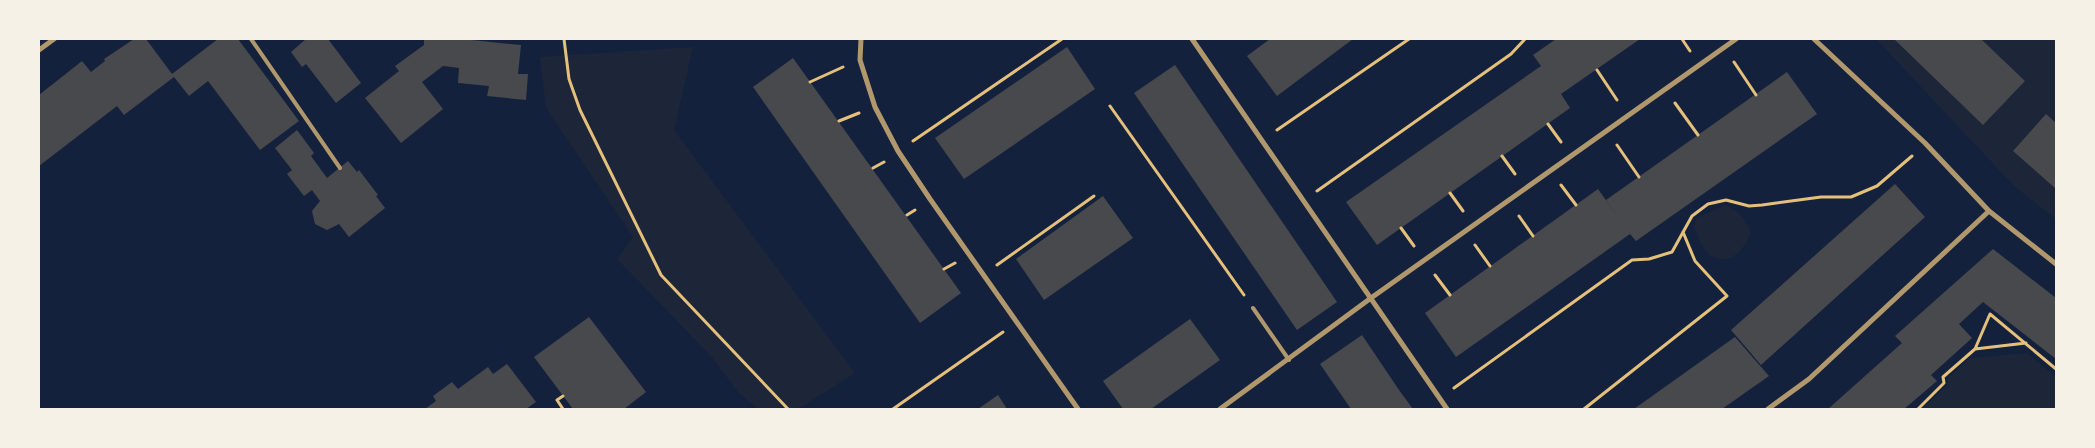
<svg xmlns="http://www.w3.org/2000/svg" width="2095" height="448" font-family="Signika,sans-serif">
<rect width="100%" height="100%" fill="#14213d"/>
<path fill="#1d2539" d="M 1876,39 L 2056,39 L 2056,219 L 2015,187 Z
M 693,47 L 674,130 L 855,373 L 798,409 L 758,409 L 738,392 L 711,356 L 617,259 L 633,237 L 546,108 L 540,57 Z
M 1725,205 C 1739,211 1745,219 1751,233 C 1745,249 1729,268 1710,255 C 1703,250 1698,236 1694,228 L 1697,218 Z
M 2027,353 L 2056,377 L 2056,409 L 1922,409 L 1948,384 L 1948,378 L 1970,358 Z"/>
<path fill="#48494c" d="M 134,39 L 146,39 L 172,74 L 218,39 L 238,39 L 299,121 L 260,150 L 208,81 L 189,96 L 174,77 L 124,115 L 117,106 L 39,166 L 39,95 L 82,61 L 91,72 L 105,61 L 104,59 Z
M 306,39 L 328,39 L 361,83 L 336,103 L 306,64 L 302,67 L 291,52 Z
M 424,39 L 462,39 L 521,45 L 518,74 L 528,74 L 526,100 L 487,96 L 489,86 L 458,83 L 459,68 L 443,66 L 422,82 L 443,109 L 401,143 L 365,98 L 399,71 L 395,66 L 424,45 Z
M 1270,39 L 1353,39 L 1277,96 L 1247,56 Z
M 1556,39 L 1640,39 L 1561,94 L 1570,108 L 1377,245 L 1346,202 L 1541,66 L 1533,55 Z
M 1894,39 L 1981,39 L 2025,81 L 1983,125 Z
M 1067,47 L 1095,89 L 964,179 L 935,138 Z
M 793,58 L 961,293 L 920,323 L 753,87 Z
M 1175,65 L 1337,302 L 1297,330 L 1134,93 Z
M 1787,72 L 1817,114 L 1636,241 L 1630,234 L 1456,357 L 1425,313 L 1598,189 L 1622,223 L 1606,200 Z
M 2046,114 L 2056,123 L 2056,189 L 2013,151 Z
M 297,130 L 314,153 L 311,156 L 327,178 L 348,161 L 357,172 L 359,170 L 378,195 L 376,196 L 385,208 L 349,237 L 339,224 L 327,230 L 315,224 L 312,211 L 320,201 L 312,190 L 304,196 L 287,174 L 292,170 L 275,148 Z
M 1895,184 L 1925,217 L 1761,365 L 1731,330 Z
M 1103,196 L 1133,238 L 1044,300 L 1016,259 Z
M 1993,249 L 2056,298 L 2056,359 L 1983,302 L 1959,324 L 1972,338 L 1931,375 L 1937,381 L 1904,409 L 1828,409 L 1902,343 L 1895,336 Z
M 589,317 L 646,392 L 624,409 L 573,409 L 534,357 Z
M 1190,319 L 1220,360 L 1151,409 L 1123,409 L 1103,381 Z
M 1362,335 L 1399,390 L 1413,409 L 1351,409 L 1320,364 Z
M 1735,337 L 1769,376 L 1722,409 L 1634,409 Z
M 507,364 L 536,402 L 526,409 L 425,409 L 436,401 L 433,396 L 452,382 L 458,389 L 488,367 L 493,374 Z
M 998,395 L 1007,409 L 978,409 Z"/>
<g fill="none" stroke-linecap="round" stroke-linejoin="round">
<path stroke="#e5c07b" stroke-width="3" d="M 564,39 L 569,79 L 580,110 L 661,275 L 788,409
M 1682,39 L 1690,51
M 1734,62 L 1756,95
M 1597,70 L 1617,100
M 810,82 L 843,67
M 1675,103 L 1698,135
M 1110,106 L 1244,295
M 839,121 L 859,113
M 1548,124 L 1561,142
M 1277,130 L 1409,39
M 913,141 L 1062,39
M 1617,145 L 1639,177
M 1502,156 L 1515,174
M 873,168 L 884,162
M 1561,185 L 1576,205
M 1317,191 L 1511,54 L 1525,39
M 1450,193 L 1463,211
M 907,215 L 915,210
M 1519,216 L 1533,236
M 1401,228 L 1414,246
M 1475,245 L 1490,266
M 997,265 L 1094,196
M 944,269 L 955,263
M 1435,275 L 1450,295
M 1975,349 L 2026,343
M 1454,388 L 1632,260 L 1649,259 L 1672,252 L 1692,216 L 1708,204 L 1726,200 L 1749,206 L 1762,205 L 1821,197 L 1851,197 L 1877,186 L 1912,156
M 563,409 L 557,400 L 563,396
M 893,409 L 1003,332
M 1584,409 L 1727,296 L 1695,261 L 1683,232
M 1918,409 L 1944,383 L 1943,377 L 1975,349 L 1990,314 L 2056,369"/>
<path stroke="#b1986c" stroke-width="4" d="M 251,39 L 340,168
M 1253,308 L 1289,360"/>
<path stroke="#b1986c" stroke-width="5" d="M 861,39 L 860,60 L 875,107 L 898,151 L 930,199 L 1078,409
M 1192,39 L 1447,409
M 1814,39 L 1925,143 L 1989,211 L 2056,264
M 39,50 L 54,39
M 1220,409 L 1371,298 L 1736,39
M 1768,409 L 1809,379 L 1989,211"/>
</g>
<rect width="2095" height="448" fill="none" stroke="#f6f1e7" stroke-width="80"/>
</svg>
